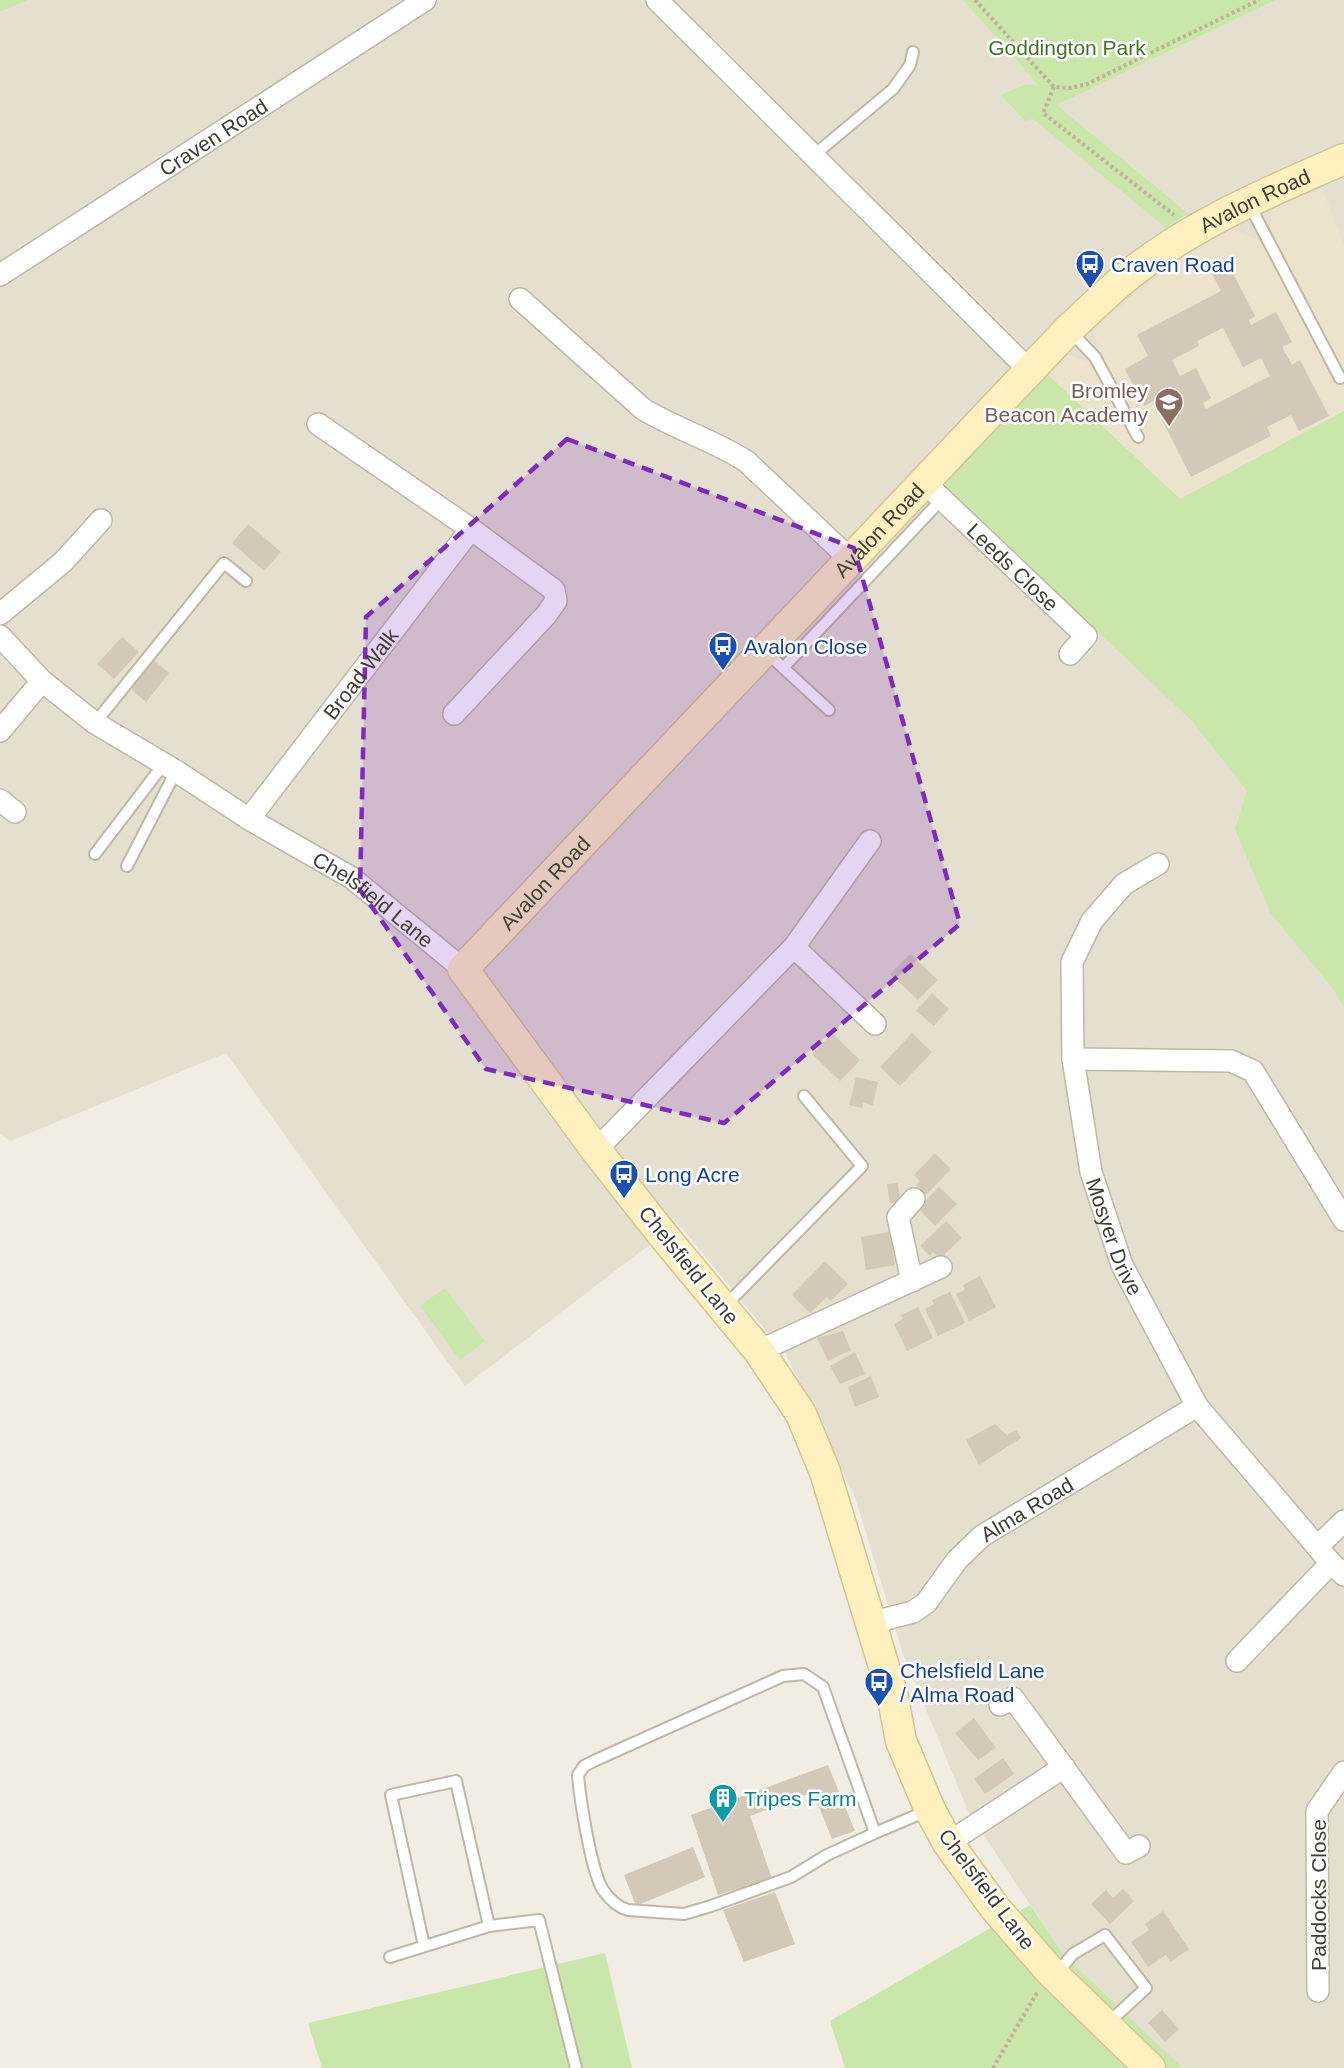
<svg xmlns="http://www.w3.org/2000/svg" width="1344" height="2068" font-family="Helvetica,sans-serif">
<rect width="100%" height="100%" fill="#f1ede2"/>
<path fill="#e5dfd0" d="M 29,0 L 963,0 L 1040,87 L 1025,84 L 1002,95 L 1024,120 L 1033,118 L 1166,228 L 1187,212 L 1057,105 L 1276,0 L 1344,0 L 1344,2068 L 1183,2068 L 1064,1955 L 969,1813 L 903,1654 L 855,1497 L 786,1355 L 678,1223 L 465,1386 L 226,1053 L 10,1141 L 0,1134 L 0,12 Z"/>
<path fill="#ebe3cc" d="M 1322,188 L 1344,245 L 1344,606 L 940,482 L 1067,354 L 1089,362 L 1100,352 L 1092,329 L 1162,272 L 1231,229 L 1260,240 L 1270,233 L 1272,208 Z"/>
<path fill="#cae6aa" d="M 0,0 L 29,0 L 0,12 Z
M 963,0 L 1276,0 L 1057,105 L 1188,213 L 1166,228 L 1033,119 L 1025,121 L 1001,95 L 1025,84 L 1039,86 Z
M 1047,374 L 1180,499 L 1344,411 L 1344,1007 L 1331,986 L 1271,914 L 1235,829 L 1247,791 L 1192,721 L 940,482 Z
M 445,1288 L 485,1341 L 460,1360 L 420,1306 Z
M 1030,1905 L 1064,1955 L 1183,2068 L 845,2068 L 830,2021 Z
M 605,1953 L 632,2068 L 322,2068 L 308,2023 Z"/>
<path fill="#d3c9b8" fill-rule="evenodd" d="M 1226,260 L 1255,316 L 1249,320 L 1251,325 L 1276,312 L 1292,342 L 1282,347 L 1292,365 L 1300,360 L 1329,416 L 1299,431 L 1291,415 L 1267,427 L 1271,436 L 1191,477 L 1158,412 L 1161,411 L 1155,400 L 1144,406 L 1125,369 L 1148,356 L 1137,335 L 1221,291 L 1209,268 ZM 1223,328 L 1243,367 L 1261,358 L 1270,376 L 1206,409 L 1203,403 L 1211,398 L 1196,368 L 1180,376 L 1172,360 L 1199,346 L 1197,341 Z
M 248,524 L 281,552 L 264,571 L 232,543 Z
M 122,637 L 139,652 L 114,679 L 97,664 Z
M 154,660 L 169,673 L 146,702 L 131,689 Z
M 910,954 L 938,980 L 918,1000 L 890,974 Z
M 932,993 L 949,1009 L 934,1026 L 916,1011 Z
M 832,1033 L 860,1060 L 840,1081 L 812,1054 Z
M 912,1033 L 932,1052 L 900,1086 L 880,1067 Z
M 856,1077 L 878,1082 L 873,1105 L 863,1103 L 862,1108 L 849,1105 Z
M 935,1153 L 951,1169 L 926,1195 L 916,1185 L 920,1181 L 914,1175 Z
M 898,1183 L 900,1202 L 890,1203 L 887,1184 Z
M 939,1187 L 957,1204 L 935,1226 L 918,1208 Z
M 946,1221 L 962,1238 L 940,1259 L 933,1252 L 930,1256 L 920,1246 Z
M 890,1232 L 895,1265 L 866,1270 L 861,1237 Z
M 825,1261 L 848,1284 L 831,1301 L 827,1297 L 810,1313 L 792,1295 Z
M 980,1276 L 996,1307 L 969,1321 L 956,1294 L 965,1290 L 963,1285 Z
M 950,1292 L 965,1323 L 938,1336 L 925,1309 L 934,1304 L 932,1300 Z
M 918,1307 L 933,1338 L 907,1351 L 894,1324 L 903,1319 L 901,1315 Z
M 843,1331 L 851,1350 L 828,1361 L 817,1338 Z
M 855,1352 L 865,1374 L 840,1384 L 830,1366 Z
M 871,1376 L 879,1397 L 855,1407 L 848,1387 Z
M 995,1424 L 1007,1435 L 1016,1430 L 1021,1438 L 979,1465 L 966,1440 Z
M 974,1718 L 996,1748 L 978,1760 L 955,1733 Z
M 1003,1758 L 1014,1774 L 985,1794 L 974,1779 Z
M 828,1765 L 855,1831 L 832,1839 L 813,1792 L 750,1816 L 772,1878 L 718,1895 L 691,1815 Z
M 693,1847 L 705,1877 L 636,1906 L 624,1875 Z
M 1123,1889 L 1134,1901 L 1110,1924 L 1091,1904 L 1106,1890 L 1113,1898 Z
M 775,1892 L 795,1944 L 744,1962 L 723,1910 Z
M 1163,1911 L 1189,1949 L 1171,1962 L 1166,1955 L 1148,1967 L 1131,1942 L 1149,1930 L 1145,1924 Z
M 1162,2010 L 1179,2029 L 1165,2042 L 1148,2023 Z"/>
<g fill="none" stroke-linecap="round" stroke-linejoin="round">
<g stroke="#bfb8a8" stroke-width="14">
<path id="lane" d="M 813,156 L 893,89 L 910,65 L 913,52
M 1249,204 L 1340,378
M 1071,332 L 1095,357 L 1138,437
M 766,652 L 829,710
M 783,668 L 942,499
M 95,723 L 224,563 L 246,581
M 95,854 L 163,765
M 127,866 L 176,771
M 724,1307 L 862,1166 L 804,1096
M 875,1833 L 827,1855 L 791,1877 L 711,1906 L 684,1914 L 628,1910 C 617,1907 610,1900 603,1890 C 591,1871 580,1799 578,1775 L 584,1766 L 596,1760 L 783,1676 L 804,1674 L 823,1687 L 875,1833 L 929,1810
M 424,1946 L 391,1795 L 456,1781 L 489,1926
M 390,1957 L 489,1926 L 539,1920 L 576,2068
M 1057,1973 L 1073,1954 L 1105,1935 L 1146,1988 L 1107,2024"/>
</g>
<g stroke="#bfb8a8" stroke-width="24">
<g id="street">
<path d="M 657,0 L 1029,370"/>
<path id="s1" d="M 0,275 L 425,0"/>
<path d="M 520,299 L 643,409 C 676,429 713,440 746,461 L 851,560"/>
<path d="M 318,424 L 471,529 L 554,590 L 556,601 L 546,615 L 454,714"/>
<path id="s2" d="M 924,482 L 1086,636 L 1070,654"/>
<path d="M 0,614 L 63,562 L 101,520"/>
<path id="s3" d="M 0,636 L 42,681 L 95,723 L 176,771 L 249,819 L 352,878 L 463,969"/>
<path d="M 0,731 L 42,681"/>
<path d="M 0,800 L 15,812"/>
<path id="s4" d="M 249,819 L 471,529"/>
<path id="s5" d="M 1158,864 L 1124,884 L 1092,921 L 1072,962 L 1073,1059 L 1091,1172 L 1122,1265 L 1197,1406 L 1331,1563 L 1344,1575"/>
<path d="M 794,947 L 875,1024"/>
<path d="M 1073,1059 L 1231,1061 L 1253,1071 L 1344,1220"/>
<path d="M 596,1150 L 794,947 L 870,841"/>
<path d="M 912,1281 L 898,1217 L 914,1199"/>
<path d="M 759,1351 L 941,1267"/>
<path d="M 1317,1547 L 1344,1521"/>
<path id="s6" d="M 870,1623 L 913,1612 L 926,1603 L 957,1560 L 982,1536 L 1197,1406"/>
<path d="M 1237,1661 L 1331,1563"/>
<path d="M 1000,1705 L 1013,1698 L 1126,1853 L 1139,1846"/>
<path d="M 948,1843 L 1064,1767"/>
<path d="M 1318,1991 L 1317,1811 L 1344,1772"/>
</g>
</g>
<g stroke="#d5c494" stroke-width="33">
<g id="secondary">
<path id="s7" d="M 1150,2068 L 1050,1971 L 995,1908 L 948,1843 L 930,1810 L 901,1741 L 892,1693 L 825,1472 L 801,1414 L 759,1351 L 662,1234 L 596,1150 L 463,969 L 1068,330 C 1089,311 1108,291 1130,274 C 1194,223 1269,192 1344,159"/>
</g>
</g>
<path stroke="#beb197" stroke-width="4" stroke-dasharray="3 3" stroke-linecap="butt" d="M 975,0 L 1054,87 L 1071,88 L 1087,84 L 1259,0
M 1054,87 L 1043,113 L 1174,215
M 993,2068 L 1038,1991"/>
<use href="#lane" stroke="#fff" stroke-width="10"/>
<use href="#street" stroke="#fff" stroke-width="21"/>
<use href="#secondary" stroke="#fef0bf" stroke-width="30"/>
</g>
<path fill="#7b2cbf" fill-opacity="0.2" stroke="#7b2cbf" stroke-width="4.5" stroke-dasharray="12 8" stroke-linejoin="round" d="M 567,439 L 854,548 L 960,924 L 724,1123 L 486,1069 L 360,890 L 366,617 Z"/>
<defs>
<g id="bus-pin" transform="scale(1.5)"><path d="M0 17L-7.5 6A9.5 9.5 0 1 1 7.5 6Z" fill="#1a4fb4" stroke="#fff"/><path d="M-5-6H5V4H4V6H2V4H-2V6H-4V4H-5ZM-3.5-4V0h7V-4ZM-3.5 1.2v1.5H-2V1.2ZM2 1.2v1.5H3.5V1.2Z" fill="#fff"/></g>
<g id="school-pin" transform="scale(1.5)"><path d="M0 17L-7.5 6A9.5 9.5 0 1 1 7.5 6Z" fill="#8d6e63" stroke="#fff"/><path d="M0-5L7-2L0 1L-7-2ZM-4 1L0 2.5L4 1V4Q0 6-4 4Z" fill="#fff"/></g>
<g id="building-pin" transform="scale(1.5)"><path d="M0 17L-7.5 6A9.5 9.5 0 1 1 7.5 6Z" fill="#0f9aa8" stroke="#fff"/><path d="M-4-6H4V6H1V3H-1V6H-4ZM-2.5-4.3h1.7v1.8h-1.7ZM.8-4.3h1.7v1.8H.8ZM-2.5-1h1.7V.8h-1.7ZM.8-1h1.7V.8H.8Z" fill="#fff"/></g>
</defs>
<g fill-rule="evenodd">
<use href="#bus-pin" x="1090" y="264"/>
<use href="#school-pin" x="1169" y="402"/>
<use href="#bus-pin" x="723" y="646"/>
<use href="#bus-pin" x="624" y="1174"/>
<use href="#bus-pin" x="879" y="1682"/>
<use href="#building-pin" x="723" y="1798"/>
</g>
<g text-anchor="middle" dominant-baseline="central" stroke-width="5" stroke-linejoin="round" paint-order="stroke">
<g font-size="21" fill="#437327" stroke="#fff">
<text x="1067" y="47">Goddington Park</text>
</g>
<g font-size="21" fill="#433d33" stroke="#fff">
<text stroke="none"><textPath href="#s1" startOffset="254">Craven Road</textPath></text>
<text stroke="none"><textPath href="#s7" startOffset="2426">Avalon Road</textPath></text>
<text stroke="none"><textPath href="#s7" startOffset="1922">Avalon Road</textPath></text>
<text stroke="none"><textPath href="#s2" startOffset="123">Leeds Close</textPath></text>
<text stroke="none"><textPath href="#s4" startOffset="183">Broad Walk</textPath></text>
<text stroke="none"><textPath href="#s7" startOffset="1436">Avalon Road</textPath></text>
<text stroke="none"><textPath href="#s3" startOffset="459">Chelsfield Lane</textPath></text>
<text stroke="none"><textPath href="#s5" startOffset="414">Mosyer Drive</textPath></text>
<text transform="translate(689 1265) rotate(51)">Chelsfield Lane</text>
<text stroke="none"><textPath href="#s6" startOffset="200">Alma Road</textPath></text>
<text transform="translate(987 1889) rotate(53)">Chelsfield Lane</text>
<text transform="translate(1318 1895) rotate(-90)">Paddocks Close</text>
</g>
<g font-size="21" fill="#164399" stroke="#fff" text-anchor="start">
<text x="1111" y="264">Craven Road</text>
<text x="744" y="646">Avalon Close</text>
<text x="645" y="1174">Long Acre</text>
<text x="900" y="1670">Chelsfield Lane<tspan x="900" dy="24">/ Alma Road</tspan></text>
</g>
<g font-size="21" fill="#785e54" stroke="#fff" text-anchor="end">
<text x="1148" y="390">Bromley<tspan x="1148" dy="24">Beacon Academy</tspan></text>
</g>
<g font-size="21" fill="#0d838f" stroke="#fff" text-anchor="start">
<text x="744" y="1798">Tripes Farm</text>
</g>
</g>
</svg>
